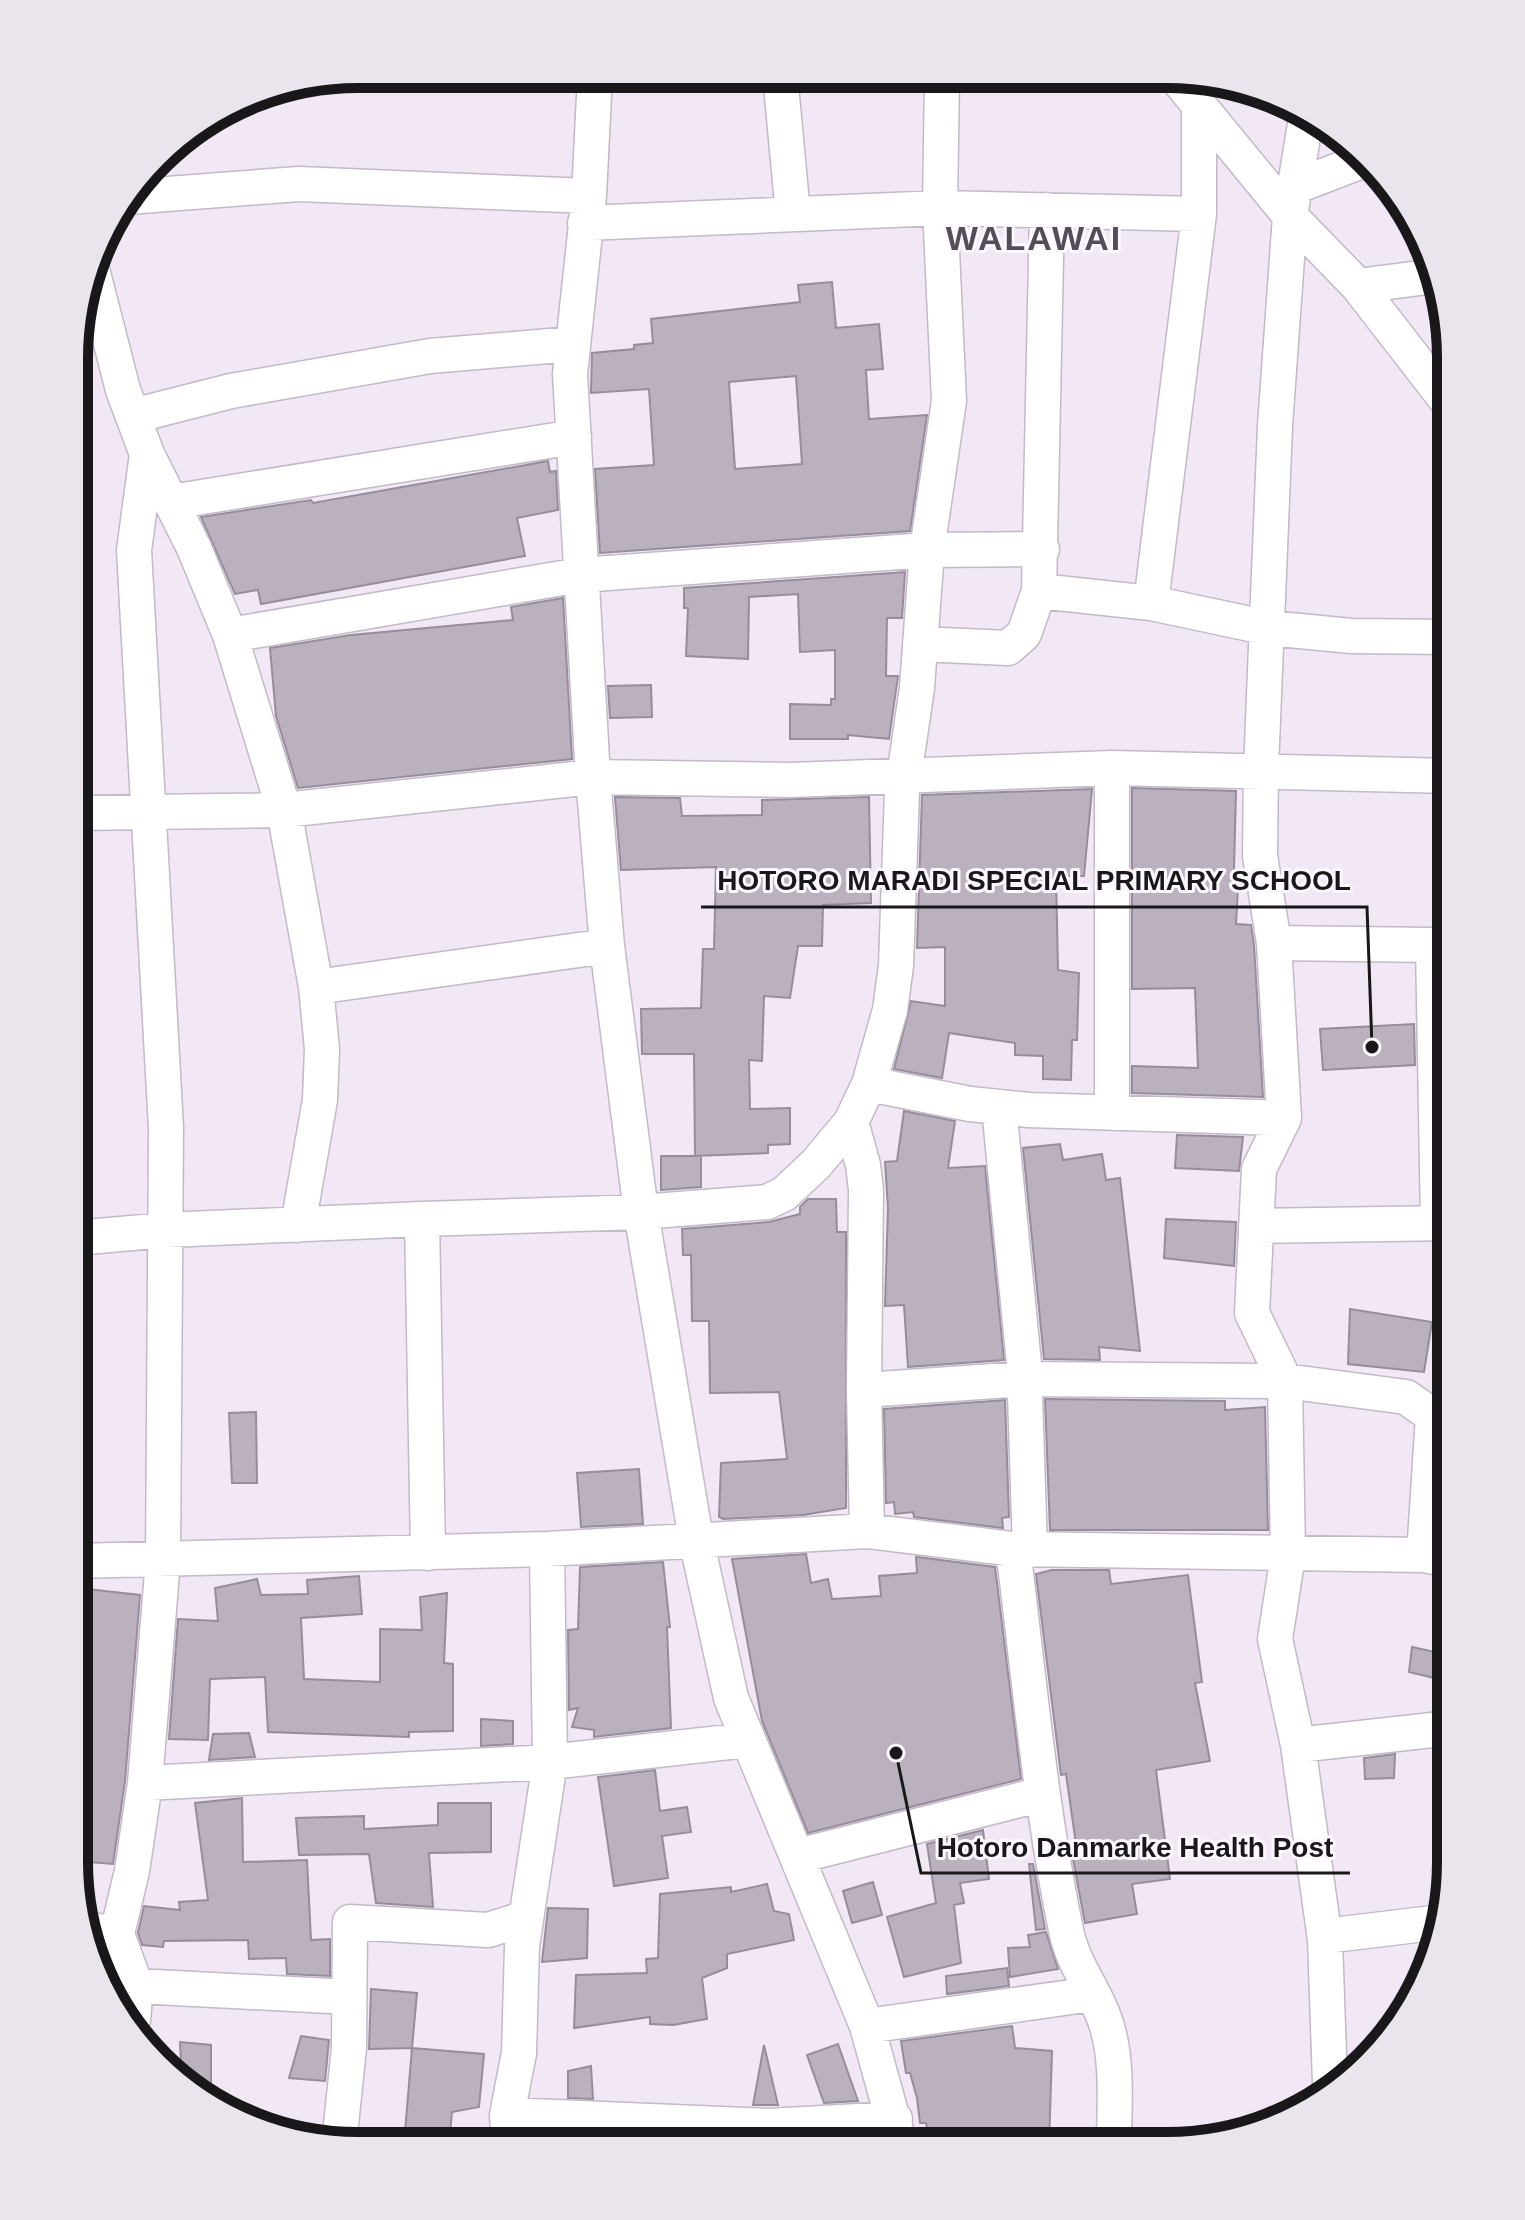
<svg xmlns="http://www.w3.org/2000/svg" width="1525" height="2220" font-family="Helvetica,sans-serif">
<rect width="100%" height="100%" fill="#f1e7f5"/>
<path fill="#bbb1be" stroke="#978d9a" stroke-width="2" fill-rule="evenodd" d="M 832,282 L 836,328 L 879,324 L 883,369 L 866,370 L 869,419 L 927,415 L 910,531 L 600,553 L 595,469 L 654,465 L 649,389 L 591,393 L 592,353 L 634,349 L 634,345 L 653,343 L 651,319 L 800,302 L 798,285 ZM 796,376 L 802,464 L 735,469 L 729,382 Z
M 548,461 L 550,472 L 556,471 L 558,510 L 517,518 L 525,556 L 261,604 L 258,590 L 235,594 L 201,517 L 311,500 L 313,503 Z
M 905,572 L 902,618 L 887,618 L 886,676 L 898,676 L 889,739 L 848,735 L 848,739 L 790,739 L 790,704 L 831,705 L 831,699 L 835,699 L 835,650 L 800,652 L 798,594 L 749,597 L 748,659 L 686,656 L 688,608 L 684,608 L 684,588 Z
M 563,598 L 572,759 L 298,788 L 276,716 L 270,648 L 351,635 L 513,620 L 511,607 Z
M 651,685 L 652,717 L 610,718 L 608,686 Z
M 1132,788 L 1236,791 L 1234,870 L 1239,870 L 1236,924 L 1251,925 L 1254,945 L 1263,1097 L 1132,1093 L 1132,1066 L 1198,1068 L 1195,988 L 1132,989 Z
M 1092,789 L 1084,876 L 1056,876 L 1058,970 L 1079,973 L 1077,1040 L 1072,1040 L 1071,1080 L 1043,1079 L 1043,1056 L 1015,1055 L 1015,1043 L 949,1033 L 942,1078 L 894,1069 L 911,1001 L 945,1006 L 945,947 L 917,948 L 922,795 Z
M 615,797 L 680,798 L 682,816 L 762,815 L 762,800 L 869,797 L 871,903 L 823,905 L 822,946 L 798,946 L 790,998 L 764,996 L 762,1061 L 749,1060 L 750,1109 L 790,1108 L 790,1144 L 768,1145 L 768,1153 L 695,1156 L 694,1054 L 642,1054 L 641,1009 L 701,1008 L 703,949 L 714,949 L 716,867 L 621,870 Z
M 1414,1024 L 1415,1065 L 1323,1070 L 1320,1029 Z
M 904,1111 L 955,1121 L 948,1168 L 985,1166 L 1004,1360 L 908,1367 L 904,1305 L 885,1306 L 888,1208 L 885,1162 L 897,1161 Z
M 1177,1135 L 1243,1137 L 1239,1171 L 1175,1168 Z
M 1060,1144 L 1063,1160 L 1102,1154 L 1106,1180 L 1120,1178 L 1140,1351 L 1099,1347 L 1100,1360 L 1044,1359 L 1023,1148 Z
M 661,1156 L 701,1156 L 701,1187 L 661,1190 Z
M 808,1199 L 836,1199 L 837,1232 L 846,1232 L 846,1508 L 803,1515 L 723,1519 L 719,1517 L 721,1463 L 787,1459 L 779,1392 L 710,1393 L 709,1321 L 692,1321 L 691,1255 L 683,1255 L 682,1229 L 769,1222 L 800,1214 L 800,1207 Z
M 1166,1219 L 1236,1222 L 1234,1266 L 1164,1258 Z
M 1350,1309 L 1432,1322 L 1424,1372 L 1348,1364 Z
M 1045,1399 L 1225,1401 L 1225,1410 L 1265,1407 L 1268,1530 L 1050,1530 Z
M 1005,1400 L 1009,1517 L 1002,1518 L 1003,1528 L 914,1517 L 913,1512 L 895,1514 L 894,1502 L 886,1503 L 884,1409 Z
M 256,1412 L 257,1483 L 232,1483 L 229,1413 Z
M 639,1469 L 643,1524 L 581,1527 L 577,1473 Z
M 806,1554 L 811,1583 L 828,1579 L 832,1599 L 881,1596 L 879,1576 L 917,1573 L 916,1557 L 995,1567 L 1021,1779 L 808,1833 L 762,1721 L 732,1559 Z
M 663,1562 L 670,1627 L 667,1627 L 671,1728 L 594,1737 L 594,1730 L 572,1727 L 578,1708 L 569,1710 L 568,1630 L 578,1629 L 580,1567 Z
M 1052,1570 L 1109,1570 L 1111,1584 L 1188,1575 L 1202,1682 L 1195,1683 L 1210,1761 L 1156,1770 L 1170,1879 L 1132,1884 L 1137,1914 L 1085,1923 L 1073,1859 L 1078,1858 L 1066,1774 L 1061,1775 L 1036,1574 Z
M 359,1576 L 362,1614 L 301,1618 L 304,1679 L 380,1682 L 380,1629 L 422,1630 L 420,1597 L 447,1593 L 444,1663 L 453,1664 L 453,1731 L 409,1732 L 409,1737 L 268,1732 L 265,1677 L 210,1679 L 208,1740 L 169,1739 L 178,1619 L 218,1621 L 215,1588 L 257,1579 L 261,1595 L 308,1594 L 307,1580 Z
M 87,1589 L 140,1595 L 125,1781 L 113,1864 L 77,1861 L 78,1843 L 74,1843 L 74,1602 L 86,1603 Z
M 1412,1647 L 1444,1654 L 1438,1679 L 1409,1672 Z
M 481,1719 L 513,1721 L 513,1744 L 481,1746 Z
M 249,1733 L 255,1757 L 209,1760 L 213,1734 Z
M 1395,1754 L 1394,1778 L 1365,1779 L 1364,1758 Z
M 655,1770 L 660,1811 L 687,1807 L 691,1832 L 662,1836 L 668,1878 L 614,1886 L 598,1777 Z
M 242,1798 L 243,1862 L 307,1860 L 311,1940 L 330,1939 L 330,1976 L 287,1974 L 286,1958 L 249,1959 L 248,1940 L 164,1941 L 163,1947 L 142,1945 L 138,1933 L 144,1906 L 180,1910 L 179,1902 L 208,1900 L 195,1803 Z
M 438,1803 L 491,1803 L 491,1852 L 429,1853 L 433,1907 L 376,1903 L 369,1854 L 299,1855 L 296,1818 L 364,1816 L 364,1829 L 438,1825 Z
M 983,1830 L 989,1879 L 960,1883 L 964,1903 L 954,1905 L 961,1963 L 904,1977 L 887,1917 L 936,1903 L 927,1844 Z
M 1029,1864 L 1033,1864 L 1045,1929 L 1036,1930 Z
M 873,1882 L 882,1915 L 852,1923 L 843,1891 Z
M 767,1884 L 774,1911 L 789,1914 L 794,1940 L 727,1954 L 727,1968 L 702,1978 L 707,2019 L 673,2025 L 650,2024 L 650,2017 L 574,2028 L 576,1975 L 647,1973 L 646,1959 L 658,1958 L 660,1894 L 731,1887 L 731,1892 Z
M 548,1908 L 588,1909 L 587,1958 L 542,1962 Z
M 1046,1932 L 1058,1969 L 1010,1977 L 1008,1948 L 1030,1947 L 1028,1935 Z
M 1007,1968 L 1009,1986 L 947,1994 L 946,1976 Z
M 371,1989 L 417,1993 L 412,2048 L 369,2049 Z
M 1012,2026 L 1015,2048 L 1052,2051 L 1049,2146 L 930,2145 L 926,2123 L 920,2123 L 917,2098 L 910,2073 L 906,2073 L 901,2041 Z
M 301,2036 L 329,2040 L 325,2081 L 289,2078 Z
M 180,2042 L 211,2045 L 211,2098 L 182,2083 Z
M 838,2044 L 858,2101 L 824,2103 L 807,2055 Z
M 764,2045 L 778,2105 L 753,2105 Z
M 412,2048 L 484,2054 L 479,2107 L 452,2112 L 449,2144 L 404,2144 Z
M 591,2066 L 593,2099 L 568,2098 L 568,2071 Z"/>
<g fill="none" stroke-linecap="round" stroke-linejoin="round">
<g stroke="#c3b9c7" stroke-width="37">
<path id="street" d="M 595,75 L 589,196 L 570,374 L 593,777 L 607,946 L 641,1212 L 696,1539 L 731,1698 L 867,2026 L 900,2145
M 780,75 L 793,214
M 1175,76 L 1290,216 L 1358,286 L 1451,406
M 1306,118 L 1290,216 L 1275,426 L 1261,769 L 1260,856 L 1274,943 L 1284,1118 L 1259,1169 L 1252,1313 L 1285,1381 L 1288,1555 L 1275,1639 L 1298,1745 L 1325,1940 L 1330,2083
M 1297,186 L 1362,161
M 128,197 L 299,184 L 589,196
M 585,223 L 940,208 L 1199,214
M 93,273 L 123,390 L 147,454 L 134,550 L 166,1128 L 163,1560 L 145,1783 L 132,1871 L 117,1934 L 136,1986 L 133,2020
M 1358,286 L 1435,276
M 133,416 L 231,391 L 430,356 L 573,344
M 147,454 L 194,548 L 230,635 L 284,810 L 316,987 L 322,1049 L 320,1100 L 298,1225
M 171,502 L 574,437
M 1039,591 L 1151,603 L 1269,628 L 1351,636 L 1451,637
M 1151,603 L 1199,214 L 1199,108
M 230,635 L 580,575 L 927,550 L 1042,549
M 920,644 L 1008,648 L 1024,634 L 1039,591 L 1047,210
M 76,813 L 284,810 L 593,777 L 791,780 L 1112,768 L 1451,776
M 1274,943 L 1433,945 L 1438,1223
M 316,987 L 607,946
M 869,1084 L 970,1104 L 1029,1110 L 1284,1118
M 999,1107 L 1024,1364 L 1030,1550
M 1112,1113 L 1112,768
M 851,1122 L 863,1165 L 866,1190 L 864,1390 L 867,1531
M 422,1219 L 641,1212 L 767,1202 L 784,1194 L 816,1164 L 851,1122 L 869,1084 L 890,1010 L 896,966 L 902,790 L 917,688 L 927,550 L 949,401 L 940,208 L 942,76
M 1256,1226 L 1451,1223
M 75,1238 L 166,1230 L 422,1219 L 428,1553
M 864,1390 L 1024,1379 L 1285,1381 L 1406,1397 L 1433,1416 L 1451,1417
M 1013,1549 C 1029,1676 1040,1805 1066,1930 C 1073,1967 1099,1995 1108,2030 C 1118,2067 1114,2109 1114,2146
M 1424,1555 L 1433,1416
M 74,1561 L 547,1549 L 867,1531 L 1013,1549 L 1424,1555 L 1450,1560
M 1298,1745 L 1450,1728
M 145,1783 L 550,1762 L 747,1740
M 798,1856 L 1043,1794
M 87,1929 L 117,1934
M 1325,1936 L 1441,1922
M 136,1986 L 349,1997
M 867,2026 L 1092,1994
M 507,2115 L 768,2126 L 895,2119
M 339,2144 L 349,2048 L 350,1922 L 488,1930 L 526,1918
M 509,2144 L 507,2115 L 519,2053 L 522,1946 L 550,1762 L 547,1549"/>
</g>
<use href="#street" stroke="#fff" stroke-width="34"/>
</g>
<g text-anchor="middle" dominant-baseline="central" stroke-width="6" stroke-linejoin="round" paint-order="stroke">
<g font-size="34" font-weight="bold" letter-spacing="2" fill="#544c57" stroke="#fcf6fe">
<text x="1034" y="238">WALAWAI</text>
</g>
</g>
<path d="M0 0H1525V2220H0ZM358 88H1167A270 270 0 0 1 1437 358V1862A270 270 0 0 1 1167 2132H358A270 270 0 0 1 88 1862V358A270 270 0 0 1 358 88Z" fill="#eae4ec" fill-rule="evenodd"/>
<path fill="none" stroke="#1a171b" stroke-width="10" d="M358 88H1167A270 270 0 0 1 1437 358V1862A270 270 0 0 1 1167 2132H358A270 270 0 0 1 88 1862V358A270 270 0 0 1 358 88Z"/>
<path fill="none" stroke="#1a171b" stroke-width="3" d="M1372 1047L1367 907H701M896 1753L921 1873H1350"/>
<g fill="#1a171b" stroke="#fcf6fe" stroke-width="3">
<circle cx="1372" cy="1047" r="8"/>
<circle cx="896" cy="1753" r="8"/>
</g>
<g font-size="28" text-anchor="middle" font-weight="bold" fill="#1a171b" stroke="#fcf6fe" stroke-width="6" stroke-linejoin="round" paint-order="stroke">
<text x="1034" y="890">HOTORO MARADI SPECIAL PRIMARY SCHOOL</text>
<text x="1135" y="1857">Hotoro Danmarke Health Post</text>
</g>
</svg>
